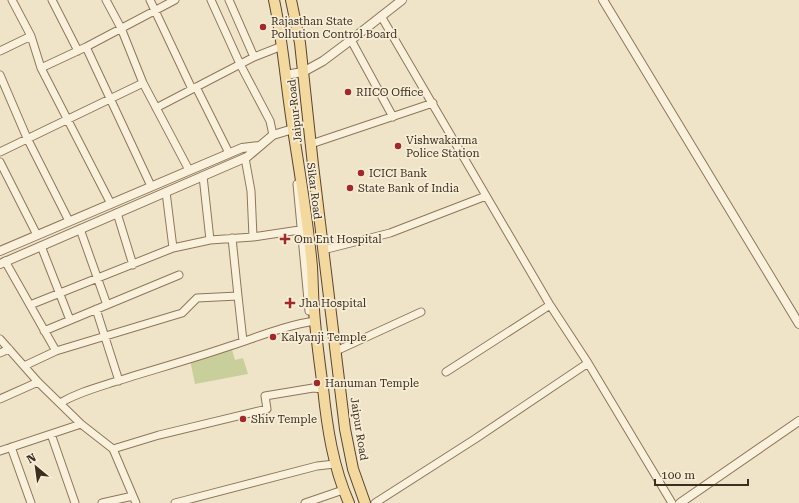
<svg xmlns="http://www.w3.org/2000/svg" width="799" height="503" font-family="'Roboto Serif',serif">
<rect width="100%" height="100%" fill="#f0e4c8"/>
<path fill="#c9cf9b" d="M 231,346 L 235,360 L 243,358 L 248,374 L 195,384 L 190,360 Z"/>
<g fill="none" stroke-linecap="round" stroke-linejoin="round">
<g stroke="#8d765c" stroke-width="9">
<path id="minor" d="M 12,0 L 31,36 L 41,68 L 111,204
M 52,0 L 78,51
M 106,0 L 121,28 L 143,83 L 189,170
M 150,0 L 192,89
M 211,0 L 240,64 L 270,121 L 273,135
M 229,0 L 254,57
M 381,16 L 550,305 L 588,363 L 672,503
M 351,40 L 393,117
M 86,47 L 151,186
M 0,51 L 31,36
M 41,68 L 86,47 L 175,0
M 0,75 L 27,138 L 69,221
M 196,87 L 229,153
M 156,108 L 254,57 L 282,46
M 311,144 L 433,103
M 0,152 L 143,83
M 245,158 L 251,191 L 253,237
M 0,162 L 37,235
M 203,176 L 210,240
M 297,184 L 309,311
M 166,192 L 173,248
M 117,213 L 133,265
M 80,229 L 107,305
M 232,238 L 238,296
M 41,246 L 70,320
M 323,250 L 390,233 L 486,196
M 5,261 L 56,351
M 30,305 L 173,248 L 210,240 L 253,237 L 306,229
M 96,309 L 119,381
M 44,331 L 179,275
M 0,339 L 38,382 L 81,424 L 113,449 L 136,503
M 336,351 L 421,312
M 0,353 L 9,349
M 24,366 L 56,351 L 182,313 L 197,298 L 238,296 L 243,341
M 446,372 L 550,305
M 0,399 L 38,382
M 60,403 C 77,393 95,388 114,382 C 152,370 192,359 230,346 C 258,337 286,325 315,321
M 51,434 L 75,503
M 11,447 L 31,503
M 113,449 L 159,435 L 267,409 L 265,396 L 313,388 L 323,389
M 0,451 L 81,424
M 102,503 L 133,496
M 175,503 L 317,466 L 335,464
M 305,503 L 343,490
M 375,503 L 475,439 L 588,363"/>
</g>
<g stroke="#8d765c" stroke-width="10">
<path id="tertiary" d="M 603,0 L 799,324
M 285,75 L 303,72 L 323,61 L 351,40 L 402,0
M 0,251 L 242,148 L 259,146
M 0,264 L 247,157 L 273,135 L 293,129
M 680,503 L 799,421"/>
</g>
<g stroke="#5b4430" stroke-width="12">
<path id="primary" d="M 274,0 C 283,42 286,86 293,129 C 300,175 308,221 312,267 C 313,285 313,304 315,322 C 317,344 320,366 323,388 C 327,427 333,467 349,503
M 291,0 L 300,43 L 313,165 L 345,429 L 353,469 L 365,503"/>
</g>
<use href="#minor" stroke="#faf1dc" stroke-width="7"/>
<use href="#tertiary" stroke="#faf1dc" stroke-width="8"/>
<use href="#primary" stroke="#f3d9a0" stroke-width="10"/>
</g>
<g fill="#9e2a2b" stroke="#f7eed8" stroke-width="1.5">
<circle cx="263" cy="27" r="4"/>
<circle cx="348" cy="92" r="4"/>
<circle cx="398" cy="146" r="4"/>
<circle cx="361" cy="173" r="4"/>
<circle cx="350" cy="188" r="4"/>
<path d="M283 233h4v4h4v4h-4v4h-4v-4h-4v-4h4z"/>
<path d="M288 297h4v4h4v4h-4v4h-4v-4h-4v-4h4z"/>
<circle cx="273" cy="337" r="4"/>
<circle cx="317" cy="383" r="4"/>
<circle cx="243" cy="419" r="4"/>
</g>
<g text-anchor="middle" dominant-baseline="central" stroke-width="3.5" stroke-linejoin="round" paint-order="stroke">
<g font-size="11" fill="#3d2e20" stroke="#f7eed8" text-anchor="start">
<text x="271" y="21">Rajasthan State<tspan x="271" dy="13">Pollution Control Board</tspan></text>
<text x="356" y="92">RIICO Office</text>
<text x="406" y="140">Vishwakarma<tspan x="406" dy="13">Police Station</tspan></text>
<text x="369" y="173">ICICI Bank</text>
<text x="358" y="188">State Bank of India</text>
<text x="294" y="239">Om Ent Hospital</text>
<text x="299" y="303">Jha Hospital</text>
<text x="281" y="337">Kalyanji Temple</text>
<text x="325" y="383">Hanuman Temple</text>
<text x="251" y="419">Shiv Temple</text>
</g>
<g font-size="11" fill="#3d2e20" stroke="#f7eed8">
<text transform="translate(295 111) rotate(-96)">Jaipur Road</text>
<text transform="translate(314 191) rotate(83)">Sikar Road</text>
<text transform="translate(359 429) rotate(81)">Jaipur Road</text>
</g>
</g>
<g transform="translate(36 467) rotate(331)" stroke="#f7eed8" stroke-width="3" paint-order="stroke">
<path d="M0-3L7 15L0 10L-7 15Z" fill="#3d2e20"/>
<text y="-6" font-size="11" font-weight="bold" text-anchor="middle" fill="#3d2e20">N</text>
</g>
<path d="M655 479v6h93v-6" fill="none" stroke="#3d2e20" stroke-width="2"/>
<text x="661" y="479" font-size="12" fill="#3d2e20" stroke="#f7eed8" stroke-width="3" paint-order="stroke">100 m</text>
</svg>
